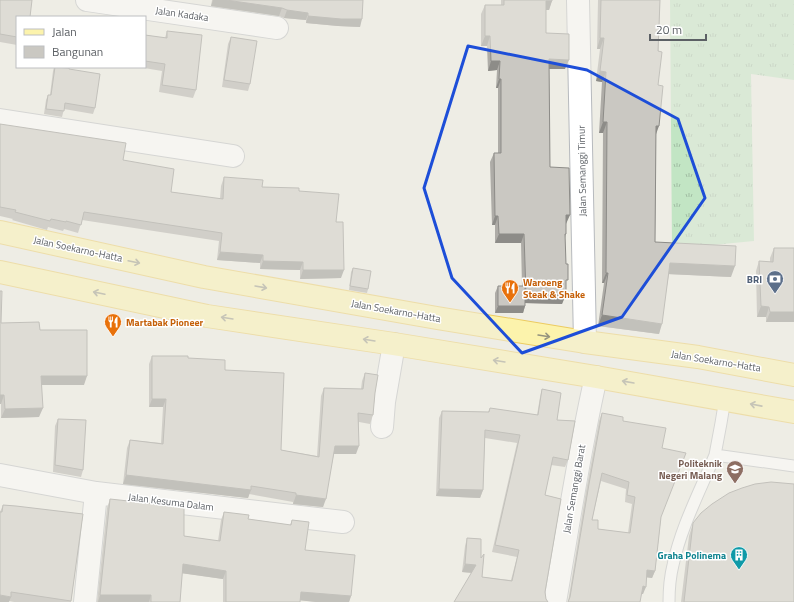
<svg xmlns="http://www.w3.org/2000/svg" width="794" height="602" font-family="'Titillium Web',sans-serif">
<defs>
<pattern id="grass-tufts" width="24" height="20" patternUnits="userSpaceOnUse"><rect width="24" height="20" fill="#c2e5c4"/><path d="M3 7l-1-3M5 7V3M7 7l1-3M15 17l-1-3M17 17v-4M19 17l1-3" fill="none" stroke="#a1bda3"/></pattern>
</defs>
<rect width="100%" height="100%" fill="#eeede5"/>
<path fill="url(#grass-tufts)" d="M 670,0 L 794,0 L 794,80 L 751,74 L 754,241 L 672,249 Z"/>
<g fill="none" stroke-linecap="round" stroke-linejoin="round">
<g stroke="#b7babe" stroke-width="13">
<path id="service" d="M 725,399 L 721,423 L 715,455 L 794,466
M 669,602 C 669,590 670,577 673,565 C 681,527 700,491 715,455"/>
</g>
<g stroke="#b7babe" stroke-width="24">
<path id="minor" d="M 87,0 L 277,28
M 578,0 L 585,342
M 0,120 L 233,156
M 382,427 L 384,402 L 394,344
M 0,475 L 96,493 L 343,522
M 85,602 L 96,493
M 555,602 C 568,527 579,451 596,377"/>
</g>
<g stroke="#eccb60" stroke-width="24">
<path id="primary" d="M 0,232 L 204,277 L 437,318 L 585,342 L 698,357 L 794,375
M 0,272 L 207,316 L 394,344 L 596,377 L 794,412"/>
</g>
<use href="#service" stroke="#fff" stroke-width="11"/>
<use href="#minor" stroke="#fff" stroke-width="22"/>
<use href="#primary" stroke="#fcf3ac" stroke-width="22"/>
</g>
<path fill="#aeaca7" fill-rule="evenodd" d="M 0,0 L 17,17 L 17,45 L 0,42 Z
M 212,0 L 363,0 L 360,27 L 338,26 L 306,23 L 306,20 L 284,18 L 279,16 L 211,6 Z
M 501,0 L 552,0 L 549,10 L 546,10 L 546,33 L 565,69 L 549,69 L 550,167 L 566,224 L 566,234 L 565,238 L 566,286 L 562,304 L 525,303 L 525,306 L 523,313 L 495,313 L 495,293 L 498,286 L 522,286 L 521,243 L 495,243 L 495,225 L 492,225 L 490,162 L 494,153 L 498,153 L 498,88 L 496,88 L 497,70 L 488,71 L 487,46 L 481,46 L 481,14 L 485,5 L 501,5 Z
M 598,0 L 660,0 L 656,136 L 655,242 L 731,277 L 669,274 L 659,334 L 598,326 L 604,283 L 602,283 L 603,133 L 599,133 L 602,82 L 596,81 L 600,49 L 597,49 Z
M 167,31 L 196,90 L 193,98 L 159,92 L 162,71 L 138,67 L 145,67 L 145,35 L 165,38 Z
M 231,37 L 250,84 L 248,91 L 222,87 L 228,44 Z
M 54,67 L 65,67 L 69,69 L 95,108 L 93,114 L 64,109 L 62,117 L 44,114 L 46,100 L 48,95 L 50,95 L 53,71 Z
M 0,124 L 123,160 L 171,192 L 220,199 L 221,186 L 224,177 L 262,187 L 299,191 L 336,222 L 341,278 L 300,279 L 300,270 L 260,269 L 260,263 L 217,260 L 219,241 L 82,220 L 78,233 L 64,229 L 63,231 L 48,227 L 47,230 L 12,220 L 13,219 L 0,216 Z
M 774,248 L 794,248 L 794,322 L 766,322 L 766,317 L 757,317 L 756,271 L 759,261 L 770,262 L 770,258 Z
M 353,268 L 368,289 L 367,293 L 349,290 L 351,272 Z
M 0,291 L 1,323 L 40,330 L 84,385 L 42,385 L 39,417 L 1,418 L 1,404 L 0,404 Z
M 152,356 L 188,358 L 225,370 L 281,450 L 317,456 L 321,396 L 324,388 L 361,389 L 362,381 L 365,373 L 375,393 L 373,415 L 370,424 L 359,422 L 356,454 L 334,454 L 323,507 L 293,504 L 293,502 L 249,494 L 248,498 L 123,484 L 127,448 L 130,440 L 161,443 L 163,407 L 149,407 L 149,364 Z
M 542,389 L 561,393 L 557,420 L 575,421 L 568,460 L 565,467 L 551,465 L 545,495 L 561,499 L 545,592 L 546,599 L 548,602 L 454,602 L 472,573 L 462,572 L 465,546 L 467,538 L 481,539 L 481,558 L 484,554 L 482,577 L 511,580 L 517,557 L 492,552 L 517,443 L 485,438 L 483,490 L 480,498 L 436,496 L 439,418 L 442,411 L 488,412 L 490,408 L 537,415 L 540,397 Z
M 602,413 L 623,421 L 662,448 L 661,518 L 655,571 L 652,578 L 646,577 L 643,594 L 568,602 L 586,491 L 599,421 ZM 601,481 L 626,489 L 625,502 L 632,504 L 628,533 L 598,529 L 592,520 Z
M 58,419 L 83,470 L 81,477 L 53,472 L 55,426 Z
M 110,499 L 184,536 L 218,541 L 221,520 L 224,512 L 248,519 L 290,525 L 292,520 L 305,550 L 351,596 L 349,602 L 316,602 L 300,600 L 300,602 L 223,602 L 223,579 L 182,573 L 180,602 L 97,602 L 107,508 Z
M 3,505 L 83,514 L 71,602 L 14,602 L 9,601 L 0,512 Z
M 693,523 L 794,602 L 681,602 L 689,536 Z"/>
<path fill="#8d8c88" d="M 213,0 L 226,0 L 282,8 L 279,16 L 211,6 Z
M 546,1 L 552,1 L 549,10 L 542,10 Z
M 287,10 L 308,13 L 306,20 L 284,18 Z
M 308,16 L 362,19 L 360,27 L 338,26 L 306,23 Z
M 485,36 L 490,36 L 487,46 L 481,46 Z
M 600,38 L 604,38 L 600,49 L 597,49 Z
M 549,59 L 569,60 L 565,69 L 546,69 Z
M 491,61 L 500,61 L 497,70 L 488,71 Z
M 600,71 L 606,72 L 602,82 L 596,81 Z
M 499,79 L 501,79 L 498,88 L 496,88 Z
M 603,122 L 607,122 L 603,133 L 599,133 Z
M 656,126 L 659,126 L 655,137 Z
M 566,215 L 570,215 L 566,224 Z
M 495,216 L 498,216 L 495,225 L 492,225 Z
M 499,234 L 524,234 L 521,243 L 495,243 Z
M 220,252 L 263,255 L 260,263 L 217,260 Z
M 263,261 L 303,262 L 300,270 L 260,269 Z
M 670,263 L 735,266 L 731,277 L 666,274 Z
M 303,270 L 344,270 L 341,278 L 300,279 Z
M 606,273 L 608,273 L 604,283 L 602,283 Z
M 526,294 L 566,295 L 562,304 L 523,303 Z
M 498,306 L 525,306 L 523,313 L 495,313 Z
M 761,306 L 769,307 L 766,317 L 757,317 Z
M 770,312 L 794,312 L 794,322 L 766,322 Z
M 602,315 L 662,324 L 659,334 L 598,326 Z
M 41,376 L 87,376 L 84,385 L 38,385 Z
M 0,395 L 4,395 L 1,404 L 0,404 Z
M 152,399 L 166,399 L 163,407 L 149,407 Z
M 43,408 L 39,417 L 1,418 L 5,409 Z
M 335,446 L 359,446 L 356,454 L 332,454 Z
M 126,475 L 251,490 L 248,498 L 123,484 Z
M 439,489 L 483,490 L 480,498 L 436,496 Z
M 296,495 L 326,499 L 323,507 L 293,504 Z
M 183,564 L 226,571 L 223,579 L 180,573 Z
M 465,564 L 476,565 L 474,573 L 462,572 Z
M 647,570 L 655,571 L 652,578 L 644,577 Z
M 643,586 L 646,587 L 643,594 L 640,594 Z
M 301,592 L 351,596 L 349,602 L 316,602 L 297,600 Z
M 0,595 L 11,597 L 9,602 L 0,602 Z
M 100,595 L 151,595 L 149,602 L 98,602 Z"/>
<path fill="#cac8c2" stroke="#8d8c88" fill-rule="evenodd" d="M 0,0 L 32,0 L 30,17 L 17,17 L 17,37 L 0,34 Z
M 226,0 L 363,0 L 362,19 L 341,19 L 308,16 L 308,13 L 287,10 L 282,8 Z
M 504,0 L 552,0 L 552,1 L 546,1 L 546,33 L 569,34 L 569,60 L 549,59 L 550,167 L 569,168 L 570,215 L 566,215 L 566,234 L 565,234 L 566,264 L 568,264 L 568,280 L 566,280 L 566,295 L 526,294 L 524,234 L 499,234 L 498,216 L 495,216 L 494,153 L 501,153 L 501,79 L 499,79 L 500,61 L 491,61 L 490,36 L 485,36 L 485,5 L 504,5 Z
M 601,0 L 660,0 L 658,51 L 662,52 L 658,85 L 663,86 L 659,126 L 656,126 L 655,242 L 736,246 L 735,266 L 670,263 L 662,324 L 602,315 L 608,273 L 606,273 L 607,122 L 603,122 L 606,72 L 600,71 L 604,38 L 600,38 Z
M 167,31 L 202,35 L 196,90 L 162,85 L 165,64 L 145,61 L 145,35 L 167,38 Z
M 231,37 L 257,41 L 250,84 L 224,80 Z
M 55,67 L 69,68 L 69,69 L 100,74 L 95,108 L 65,103 L 64,111 L 46,109 L 48,95 L 51,95 Z
M 0,124 L 126,143 L 123,160 L 174,169 L 171,192 L 223,199 L 224,177 L 263,180 L 262,187 L 299,188 L 299,191 L 339,194 L 336,222 L 343,222 L 344,270 L 303,270 L 303,262 L 263,261 L 263,255 L 220,252 L 222,233 L 84,212 L 81,225 L 66,221 L 66,222 L 51,219 L 50,221 L 15,212 L 16,210 L 0,207 Z
M 774,248 L 794,248 L 794,312 L 770,312 L 769,307 L 761,306 L 759,261 L 773,262 Z
M 353,268 L 371,271 L 368,289 L 350,286 Z
M 498,286 L 525,286 L 525,306 L 498,306 Z
M 0,291 L 2,291 L 1,323 L 39,322 L 40,330 L 87,330 L 87,376 L 41,376 L 43,408 L 5,409 L 4,395 L 0,395 Z
M 152,356 L 188,356 L 188,358 L 225,360 L 225,370 L 284,373 L 281,450 L 319,457 L 324,388 L 363,389 L 365,373 L 378,375 L 375,393 L 373,415 L 358,413 L 359,446 L 335,446 L 326,499 L 296,495 L 296,493 L 251,486 L 251,490 L 126,475 L 130,440 L 163,444 L 166,399 L 152,399 Z
M 542,389 L 561,393 L 557,420 L 575,421 L 568,460 L 553,457 L 545,495 L 561,499 L 545,592 L 546,599 L 548,602 L 454,602 L 476,565 L 465,564 L 467,538 L 481,539 L 481,558 L 484,554 L 482,577 L 512,581 L 519,550 L 495,545 L 520,435 L 485,430 L 483,490 L 439,489 L 442,411 L 489,412 L 490,408 L 538,415 Z
M 602,413 L 623,417 L 623,421 L 666,428 L 662,448 L 686,453 L 661,517 L 655,571 L 647,570 L 646,587 L 643,586 L 640,602 L 568,602 L 570,597 L 589,484 ZM 602,473 L 629,482 L 627,495 L 635,497 L 630,533 L 598,529 L 598,520 L 592,520 Z
M 58,419 L 86,420 L 83,470 L 55,465 Z
M 771,482 L 794,484 L 794,602 L 684,602 L 693,523 L 701,513 L 712,504 L 729,493 L 742,488 L 755,484 Z
M 110,499 L 184,507 L 184,536 L 220,541 L 224,512 L 249,515 L 248,519 L 291,525 L 292,520 L 309,522 L 305,550 L 355,555 L 351,596 L 301,592 L 300,602 L 226,602 L 226,571 L 183,564 L 180,602 L 151,602 L 151,595 L 100,595 Z
M 3,505 L 16,506 L 83,514 L 71,601 L 11,592 L 11,597 L 0,595 L 0,512 L 2,512 Z"/>
<defs><path id="oneway-shaft" d="M-6 0H5M1.5-3L5.5 0L1.5 3" fill="none" stroke-width="1.6" stroke-linecap="round" stroke-linejoin="round"/></defs>
<g stroke="#94937e">
<use href="#oneway-shaft" transform="translate(134 262) rotate(12)"/>
<use href="#oneway-shaft" transform="translate(261 287) rotate(10)"/>
<use href="#oneway-shaft" transform="translate(99 293) rotate(-168)"/>
<use href="#oneway-shaft" transform="translate(227 318) rotate(-171)"/>
<use href="#oneway-shaft" transform="translate(544 336) rotate(9)"/>
<use href="#oneway-shaft" transform="translate(369 340) rotate(-171)"/>
<use href="#oneway-shaft" transform="translate(499 361) rotate(-171)"/>
<use href="#oneway-shaft" transform="translate(628 382) rotate(-170)"/>
<use href="#oneway-shaft" transform="translate(756 405) rotate(-169)"/>
</g>
<path d="M0 0H794V602H0ZM 468,46 L 587,70 L 678,119 L 705,198 L 622,317 L 522,353 L 452,278 L 424,188 Z" fill="#eeede5" fill-opacity=".55" fill-rule="evenodd"/>
<path fill="none" stroke="#1d4ed8" stroke-width="3" stroke-linejoin="round" d="M 468,46 L 587,70 L 678,119 L 705,198 L 622,317 L 522,353 L 452,278 L 424,188 Z"/>
<defs>
<g id="bank-pin" transform="scale(0.9)"><path d="M0 17L-7.5 6A9.5 9.5 0 1 1 7.5 6Z" fill="#5c6f8a" stroke="#fff"/><path d="M-6-4H6V4H-6ZM0-2.3a2.3 2.3 0 1 0 0 4.6a2.3 2.3 0 1 0 0-4.6Z" fill="#fff"/></g>
<g id="restaurant-pin" transform="scale(0.9)"><path d="M0 17L-7.5 6A9.5 9.5 0 1 1 7.5 6Z" fill="#e8710a" stroke="#fff"/><path d="M-5-6h1v4h1v-4h1v4h1v-4h1v5L-1.5 .5V6h-2V.5L-5-1ZM5-6V6H3V1.5H1.5Q1.5-4 5-6Z" fill="#fff"/></g>
<g id="university-pin" transform="scale(0.9)"><path d="M0 17L-7.5 6A9.5 9.5 0 1 1 7.5 6Z" fill="#8d6e63" stroke="#fff"/><path d="M0-5L7-2L0 1L-7-2ZM-4 1L0 2.5L4 1V4Q0 6-4 4Z" fill="#fff"/></g>
<g id="building-pin" transform="scale(0.9)"><path d="M0 17L-7.5 6A9.5 9.5 0 1 1 7.5 6Z" fill="#0f9aa8" stroke="#fff"/><path d="M-4-6H4V6H1V3H-1V6H-4ZM-2.5-4.3h1.7v1.8h-1.7ZM.8-4.3h1.7v1.8H.8ZM-2.5-1h1.7V.8h-1.7ZM.8-1h1.7V.8H.8Z" fill="#fff"/></g>
</defs>
<g fill-rule="evenodd">
<use href="#bank-pin" x="775" y="279"/>
<use href="#restaurant-pin" x="510" y="288"/>
<use href="#restaurant-pin" x="113" y="322"/>
<use href="#university-pin" x="735" y="469"/>
<use href="#building-pin" x="739" y="555"/>
</g>
<g text-anchor="middle" dominant-baseline="central" stroke-width="3" stroke-linejoin="round" paint-order="stroke">
<g font-size="10" fill="#5c6065" stroke="#fff">
<text transform="translate(182 14) rotate(8)">Jalan Kadaka</text>
<text transform="translate(582 171) rotate(-91)">Jalan Semanggi Timur</text>
<text transform="translate(78 249) rotate(12)">Jalan Soekarno-Hatta</text>
<text transform="translate(396 311) rotate(10)">Jalan Soekarno-Hatta</text>
<text transform="translate(716 361) rotate(9)">Jalan Soekarno-Hatta</text>
<text transform="translate(574 489) rotate(-80)">Jalan Semanggi Barat</text>
<text transform="translate(171 502) rotate(7)">Jalan Kesuma Dalam</text>
</g>
<g font-size="10" font-weight="bold" fill="#4e5e75" stroke="#fff" text-anchor="end">
<text x="762" y="279">BRI</text>
</g>
<g font-size="10" font-weight="bold" fill="#c56008" stroke="#fff" text-anchor="start">
<text x="523" y="282">Waroeng<tspan x="523" dy="12">Steak &amp; Shake</tspan></text>
<text x="126" y="322">Martabak Pioneer</text>
</g>
<g font-size="10" font-weight="bold" fill="#785e54" stroke="#fff" text-anchor="end">
<text x="722" y="463">Politeknik<tspan x="722" dy="12">Negeri Malang</tspan></text>
</g>
<g font-size="10" font-weight="bold" fill="#0d838f" stroke="#fff" text-anchor="end">
<text x="726" y="555">Graha Polinema</text>
</g>
</g>
<rect x="16" y="16" width="130" height="52" fill="#ffffff" stroke="#bebfc1"/>
<rect x="24" y="29" width="20" height="6" fill="#fcf3ac" stroke="#bebfc1"/>
<text x="52" y="36" font-size="12" fill="#5c6065">Jalan</text>
<rect x="24" y="46" width="20" height="12" fill="#cac8c2" stroke="#bebfc1"/>
<text x="52" y="56" font-size="12" fill="#5c6065">Bangunan</text>
<path d="M650 34v6h56v-6" fill="none" stroke="#5c6065" stroke-width="2"/>
<text x="656" y="34" font-size="12" fill="#5c6065" stroke="#ffffff" stroke-width="3" paint-order="stroke">20 m</text>
</svg>
